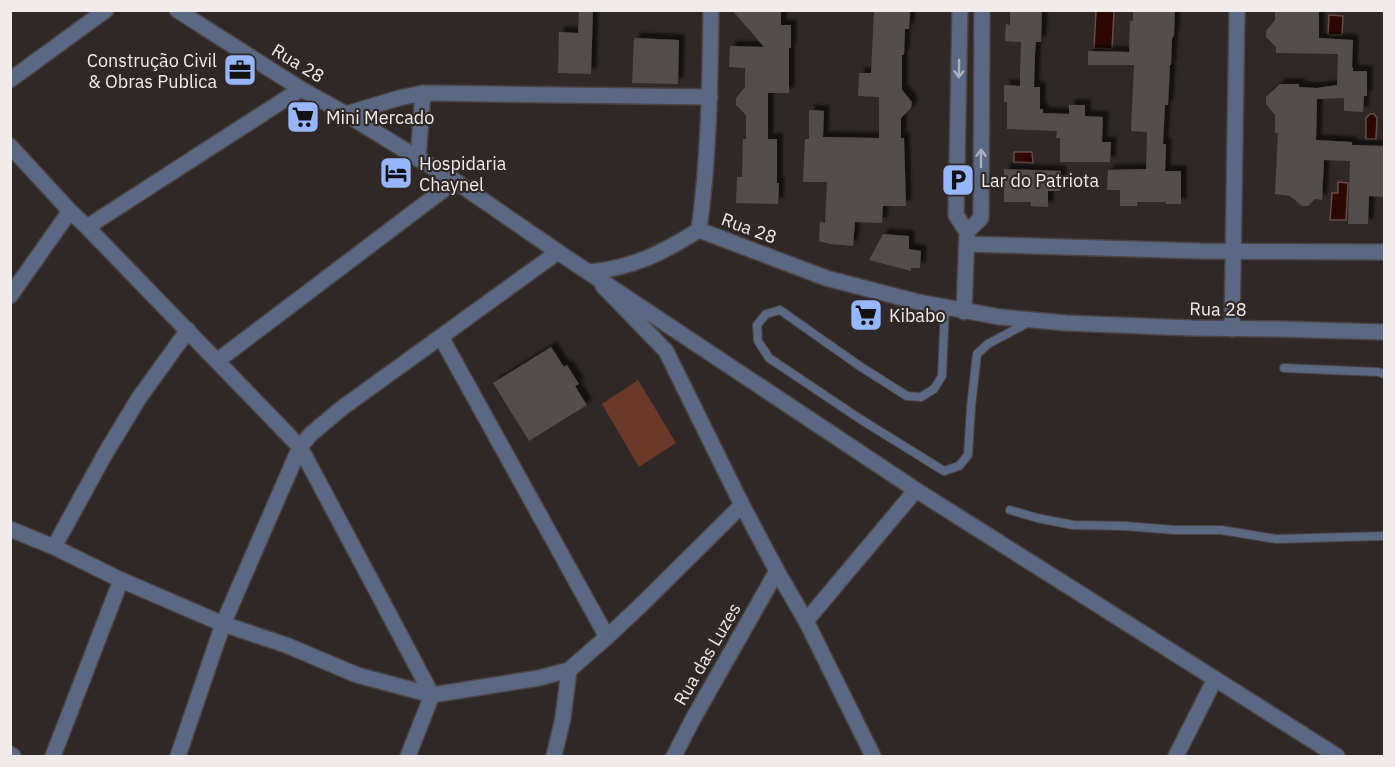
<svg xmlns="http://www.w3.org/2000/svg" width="1395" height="767" font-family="'IBM Plex Sans',sans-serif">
<defs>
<filter id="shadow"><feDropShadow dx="5.5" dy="-5.5" stdDeviation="1.5" flood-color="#0009"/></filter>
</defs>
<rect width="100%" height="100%" fill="#2f2826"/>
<path fill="#6b392a" d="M 638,380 L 676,443 L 639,467 L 602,404 Z"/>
<path fill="#2c0801" stroke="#674c47" stroke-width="1.5" d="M 1096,11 L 1114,11 L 1112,49 L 1094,48 Z
M 1329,15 L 1343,16 L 1342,35 L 1328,35 Z
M 1370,114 L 1374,114 L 1377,118 L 1376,139 L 1366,139 L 1366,118 Z
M 1014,152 L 1032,152 L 1033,163 L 1014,162 Z
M 1338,182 L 1348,183 L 1346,220 L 1330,220 L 1332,193 L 1338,193 Z"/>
<path fill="#554d4b" filter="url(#shadow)" d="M 579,10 L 593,10 L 591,74 L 558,73 L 559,32 L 578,33 Z
M 732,10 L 781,10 L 781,25 L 791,25 L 791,48 L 789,48 L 789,93 L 768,93 L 768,139 L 777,139 L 777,183 L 779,183 L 778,204 L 736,203 L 737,177 L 742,177 L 743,139 L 746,139 L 746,115 L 736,105 L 736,98 L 745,87 L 745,68 L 729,67 L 730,46 L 764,47 Z
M 880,10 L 910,12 L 909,29 L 905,29 L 904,55 L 902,55 L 902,90 L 912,102 L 911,108 L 901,118 L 901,138 L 904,138 L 906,206 L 883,206 L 882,223 L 855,222 L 853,246 L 830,244 L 819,241 L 820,222 L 825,223 L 827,182 L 803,182 L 805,139 L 809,139 L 809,110 L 824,111 L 823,137 L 879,138 L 879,97 L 858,96 L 859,73 L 871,73 L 874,11 Z
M 1010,10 L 1042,10 L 1041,42 L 1036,42 L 1035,55 L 1034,87 L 1040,87 L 1040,109 L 1043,109 L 1043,113 L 1069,114 L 1069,105 L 1085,105 L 1085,116 L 1103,117 L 1102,142 L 1111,142 L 1110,162 L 1060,162 L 1060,138 L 1056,138 L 1057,131 L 1007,129 L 1007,102 L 1004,102 L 1004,85 L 1020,86 L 1020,73 L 1021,42 L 1005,41 L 1006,24 L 1010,25 Z
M 1133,10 L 1175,10 L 1174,35 L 1172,39 L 1171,65 L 1170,65 L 1168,105 L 1165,105 L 1163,144 L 1166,144 L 1165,171 L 1181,171 L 1181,204 L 1166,204 L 1166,202 L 1137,202 L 1137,206 L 1120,206 L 1120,190 L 1107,190 L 1108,170 L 1146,169 L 1147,132 L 1131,131 L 1134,65 L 1088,65 L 1088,51 L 1129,52 L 1130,21 L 1133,21 Z
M 1275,10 L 1319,10 L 1319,38 L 1353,40 L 1352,67 L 1353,67 L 1353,71 L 1367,71 L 1367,96 L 1364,96 L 1363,112 L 1344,111 L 1344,98 L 1317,99 L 1316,140 L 1352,142 L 1352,145 L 1384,146 L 1384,197 L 1369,196 L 1368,224 L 1348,224 L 1350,161 L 1324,160 L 1322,200 L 1315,199 L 1308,206 L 1302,206 L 1290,196 L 1275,194 L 1278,133 L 1275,133 L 1275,115 L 1266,104 L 1266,97 L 1280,84 L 1299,84 L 1299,87 L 1317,88 L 1337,85 L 1338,54 L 1276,53 L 1276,47 L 1266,37 L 1266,31 L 1275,20 Z
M 634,38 L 679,40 L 678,84 L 632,83 Z
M 1004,169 L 1061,171 L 1060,191 L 1048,191 L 1048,207 L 1031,206 L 1031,202 L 1004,202 Z
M 883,234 L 909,236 L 909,249 L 921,251 L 920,268 L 911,268 L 911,271 L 869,260 Z
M 551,347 L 564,367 L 567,365 L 579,384 L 575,386 L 587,405 L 529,441 L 493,383 Z"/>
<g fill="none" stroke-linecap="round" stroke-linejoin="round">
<g stroke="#4a4342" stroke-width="10">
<path id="service" d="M 945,308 L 942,376 L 934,389 L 921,397 L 907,396 L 861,367 L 780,310 L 766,314 L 757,325 L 758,341 L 769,358 L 860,419 L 944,471 L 959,466 L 968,455 L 971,407 L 977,354 L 988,344 L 1029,322
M 1284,368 L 1378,372 L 1384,374
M 1010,510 L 1037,518 L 1073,525 L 1125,526 L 1174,530 L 1221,530 L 1276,539 L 1384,536"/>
</g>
<g stroke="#4a4342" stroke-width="18">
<path id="minor" d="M 960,10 L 956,215 L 967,232 L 964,312
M 10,80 L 106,10
M 346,114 L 399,98 L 423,93 L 710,97
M 10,146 L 70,211 L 87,227 L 300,447 L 432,695 L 408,756
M 418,159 L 423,93
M 87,227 L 301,89
M 967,232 L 981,218 L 982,10
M 967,244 L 1200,251 L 1384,252
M 603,286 L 666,351 L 742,505 L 777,571 L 806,621 L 873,756
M 10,296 L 70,211
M 1232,329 L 1237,10
M 441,337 L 607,637
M 217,361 L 455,181
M 10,529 L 54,547 L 121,580 L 223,624 L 286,645 L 357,675 L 432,695 L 539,678 L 569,670 L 607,637 L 640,606 L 742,505
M 54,547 L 105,454 L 139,398 L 188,330
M 806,621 L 916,490
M 10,754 L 13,756
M 53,756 L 121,580
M 178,756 L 223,624 L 300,447 L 311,434 L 342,408 L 558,252
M 554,756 L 563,718 L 569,670
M 674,756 L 693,719 L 777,571
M 1176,756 L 1215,679"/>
</g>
<g stroke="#4a4342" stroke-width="18">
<path id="tertiary" d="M 177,10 L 301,89 L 346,114 L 455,181 L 558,252 L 916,490 L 1337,756
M 699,230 L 826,278 L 918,302 L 1000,317 L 1066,323 L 1192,328 L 1278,329 L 1384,332
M 699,230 C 709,157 710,84 711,10
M 589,272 C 633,268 662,253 699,230"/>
</g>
<use href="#service" stroke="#5b6884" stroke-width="8"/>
<use href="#minor" stroke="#5b6884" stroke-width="15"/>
<use href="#tertiary" stroke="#5b6884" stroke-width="15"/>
</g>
<defs><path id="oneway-shaft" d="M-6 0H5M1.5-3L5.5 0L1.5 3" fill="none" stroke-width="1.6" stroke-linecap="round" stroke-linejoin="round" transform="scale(1.5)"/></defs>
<g stroke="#aeb1bd">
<use href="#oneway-shaft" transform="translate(959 69) rotate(91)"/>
<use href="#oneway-shaft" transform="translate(981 158) rotate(-90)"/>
</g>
<defs>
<g id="office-square" transform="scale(1.725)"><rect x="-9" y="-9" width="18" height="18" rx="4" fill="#96b6fd" stroke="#2f2826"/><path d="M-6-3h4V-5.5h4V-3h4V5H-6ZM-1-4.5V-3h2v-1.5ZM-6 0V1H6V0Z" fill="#111"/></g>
<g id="supermarket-square" transform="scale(1.725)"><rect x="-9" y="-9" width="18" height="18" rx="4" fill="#96b6fd" stroke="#2f2826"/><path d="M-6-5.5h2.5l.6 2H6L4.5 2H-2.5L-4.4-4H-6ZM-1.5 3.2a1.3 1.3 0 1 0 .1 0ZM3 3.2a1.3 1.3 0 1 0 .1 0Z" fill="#111"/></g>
<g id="hotel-square" transform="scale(1.725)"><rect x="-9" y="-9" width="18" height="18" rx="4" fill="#96b6fd" stroke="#2f2826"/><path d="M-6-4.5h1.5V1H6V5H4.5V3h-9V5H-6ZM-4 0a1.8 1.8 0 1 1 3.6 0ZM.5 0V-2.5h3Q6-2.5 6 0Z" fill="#111"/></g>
<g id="parking-square" transform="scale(1.725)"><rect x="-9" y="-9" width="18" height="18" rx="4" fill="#96b6fd" stroke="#2f2826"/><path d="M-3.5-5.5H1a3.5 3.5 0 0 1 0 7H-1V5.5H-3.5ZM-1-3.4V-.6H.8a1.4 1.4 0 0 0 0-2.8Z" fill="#111"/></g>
</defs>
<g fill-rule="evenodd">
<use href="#office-square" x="240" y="70"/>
<use href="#supermarket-square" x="303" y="117"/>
<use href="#hotel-square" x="396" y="173"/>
<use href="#parking-square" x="958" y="180"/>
<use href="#supermarket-square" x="866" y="315"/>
</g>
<g text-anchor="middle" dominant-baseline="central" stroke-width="4.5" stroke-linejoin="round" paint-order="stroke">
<g font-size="18" fill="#f1eceb" stroke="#2f2826" text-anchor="start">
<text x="217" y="60" text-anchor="end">Construção Civil<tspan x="217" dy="21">&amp; Obras Publica</tspan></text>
<text x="326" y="117">Mini Mercado</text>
<text x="419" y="163">Hospidaria<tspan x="419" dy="21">Chaynel</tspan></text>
<text x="981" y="180">Lar do Patriota</text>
<text x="889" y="315">Kibabo</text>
</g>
<g font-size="18" fill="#f1eceb" stroke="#2f2826">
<text transform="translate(298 63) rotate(31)">Rua 28</text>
<text transform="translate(749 228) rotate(20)">Rua 28</text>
<text transform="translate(1218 309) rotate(1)">Rua 28</text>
<text transform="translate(707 654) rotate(-60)">Rua das Luzes</text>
</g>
</g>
<rect width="1395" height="767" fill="none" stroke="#f1eceb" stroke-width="24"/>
</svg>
